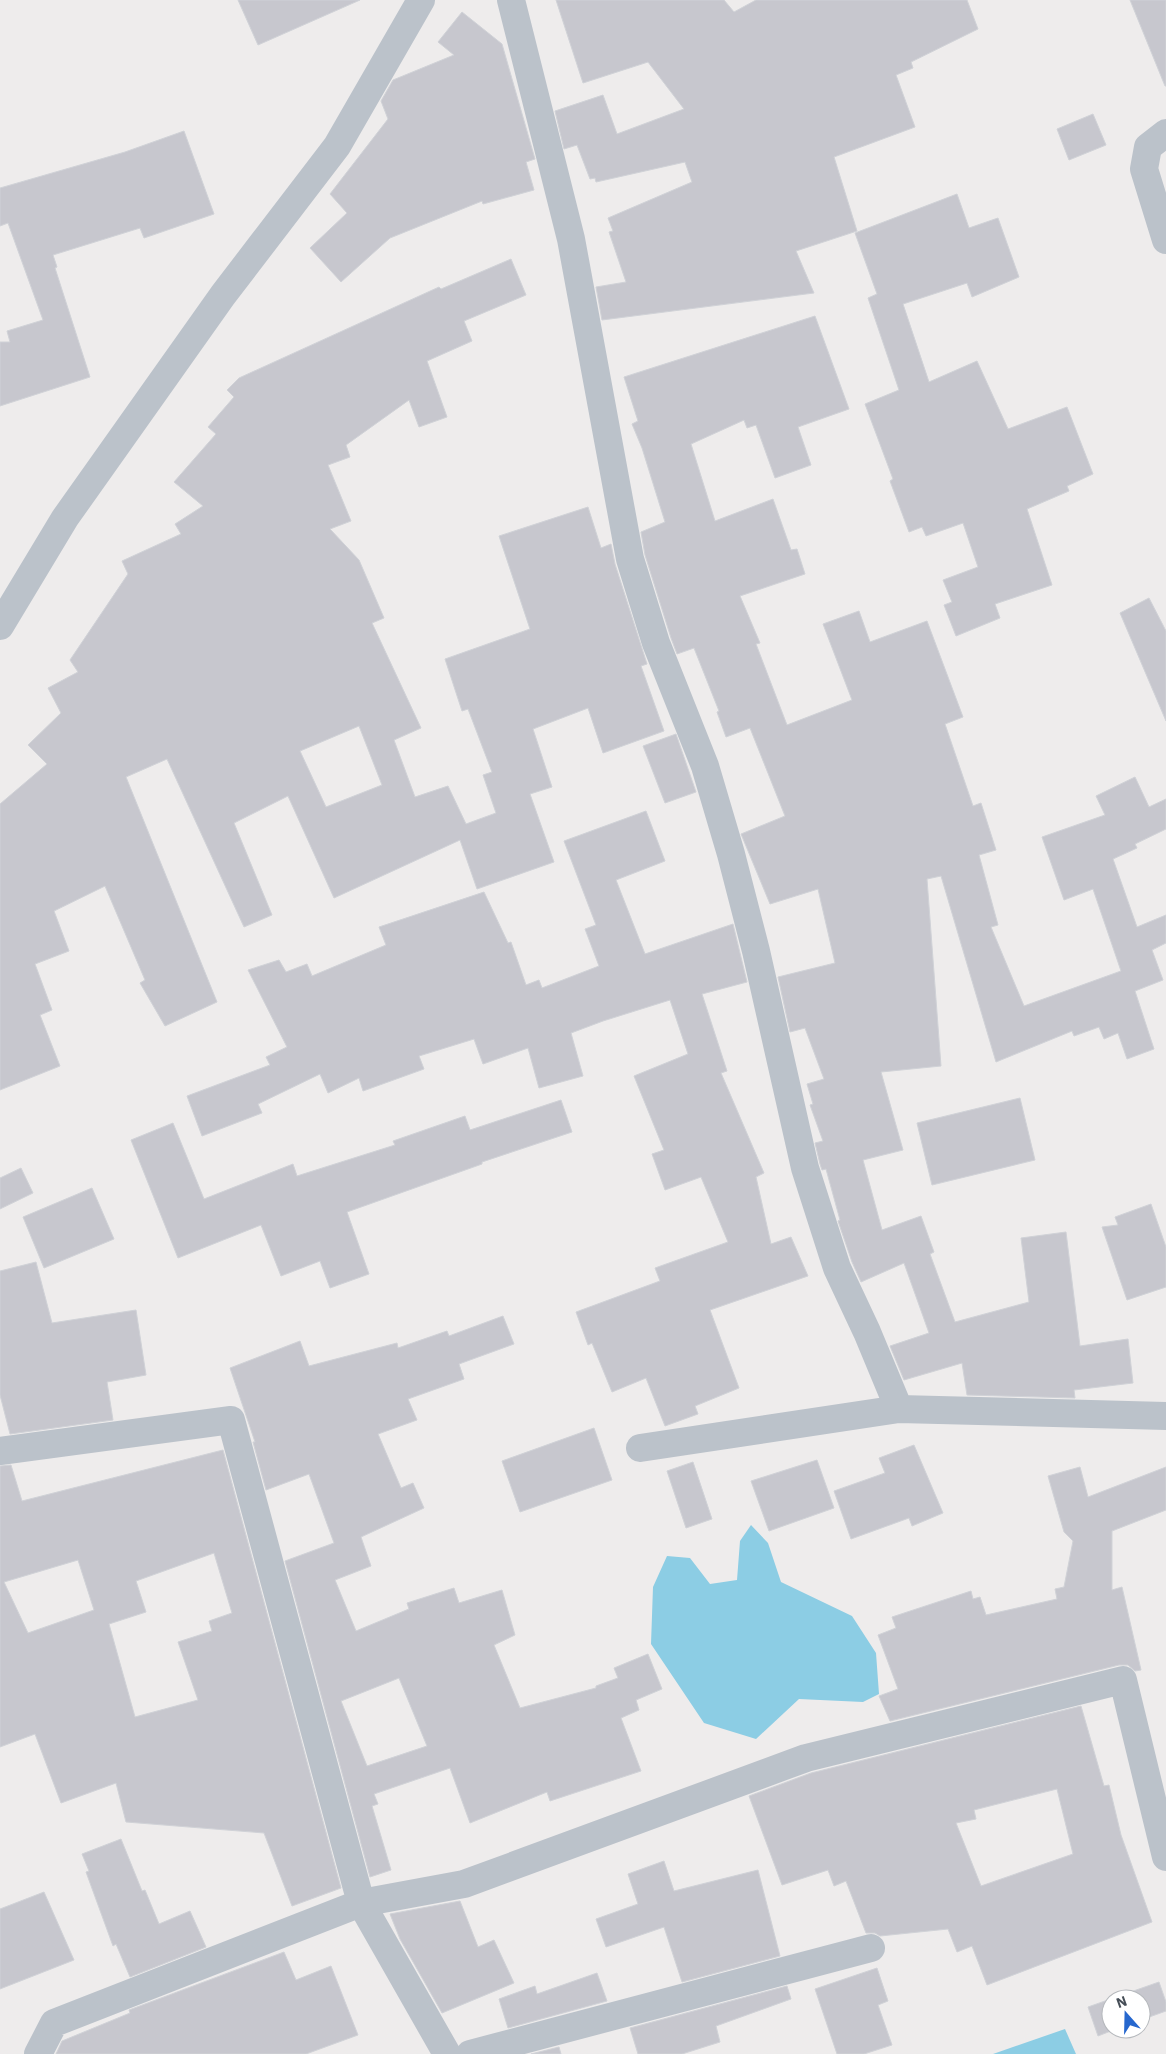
<svg xmlns="http://www.w3.org/2000/svg" width="1166" height="2054" font-family="'IBM Plex Sans',sans-serif">
<rect width="100%" height="100%" fill="#eeecec"/>
<path fill="#8ccde4" d="M 751,1525 L 768,1543 L 781,1582 L 852,1616 L 876,1653 L 879,1694 L 863,1702 L 799,1699 L 756,1739 L 704,1723 L 651,1644 L 653,1587 L 667,1556 L 690,1558 L 710,1584 L 737,1580 L 740,1541 Z
M 1065,2029 L 1076,2054 L 993,2054 Z"/>
<path fill="#c7c7ce" stroke="#d0d2d7" fill-rule="evenodd" d="M 238,0 L 360,0 L 258,45 Z
M 556,0 L 724,0 L 734,12 L 756,0 L 967,0 L 978,29 L 911,62 L 913,68 L 896,75 L 915,127 L 834,157 L 857,231 L 796,251 L 814,293 L 602,320 L 596,287 L 626,282 L 609,232 L 613,231 L 608,218 L 692,182 L 685,162 L 596,182 L 595,178 L 590,179 L 577,145 L 564,149 L 555,111 L 603,95 L 617,134 L 684,109 L 648,62 L 583,83 Z
M 1130,0 L 1166,0 L 1166,86 L 1165,86 Z
M 462,12 L 502,44 L 535,159 L 526,162 L 534,190 L 483,204 L 482,201 L 390,238 L 341,282 L 310,248 L 347,213 L 330,194 L 388,119 L 381,101 L 393,80 L 454,55 L 438,42 Z
M 1093,114 L 1106,145 L 1069,160 L 1057,129 Z
M 184,131 L 214,214 L 144,238 L 140,228 L 53,255 L 57,267 L 55,268 L 90,377 L 0,406 L 0,342 L 10,342 L 7,331 L 43,320 L 8,223 L 0,226 L 0,188 L 125,152 Z
M 957,194 L 969,228 L 998,218 L 1019,277 L 972,297 L 967,283 L 903,304 L 929,382 L 977,361 L 1008,429 L 1067,407 L 1093,474 L 1067,486 L 1069,491 L 1027,509 L 1052,585 L 995,604 L 1000,618 L 956,636 L 944,605 L 952,602 L 943,580 L 978,567 L 963,523 L 926,536 L 922,527 L 909,532 L 890,481 L 893,479 L 865,404 L 899,390 L 868,298 L 877,294 L 855,233 Z
M 511,259 L 526,295 L 464,321 L 472,341 L 427,361 L 447,417 L 419,427 L 409,400 L 346,445 L 350,457 L 328,465 L 351,521 L 330,529 L 359,560 L 384,618 L 372,623 L 421,728 L 394,740 L 415,797 L 448,786 L 466,824 L 496,813 L 483,775 L 492,772 L 468,709 L 462,711 L 445,659 L 530,629 L 499,536 L 588,507 L 601,548 L 611,544 L 615,564 L 647,664 L 641,666 L 664,731 L 603,753 L 588,708 L 533,729 L 552,787 L 530,794 L 554,862 L 477,889 L 460,840 L 334,898 L 288,796 L 234,823 L 272,915 L 244,927 L 167,759 L 126,777 L 217,1002 L 165,1026 L 140,983 L 145,980 L 105,886 L 54,911 L 69,951 L 35,964 L 52,1010 L 40,1015 L 60,1066 L 0,1090 L 0,804 L 47,764 L 28,745 L 61,713 L 48,688 L 78,672 L 70,660 L 128,574 L 122,561 L 181,534 L 175,524 L 203,506 L 174,482 L 216,434 L 208,427 L 234,397 L 227,390 L 239,378 L 439,287 L 441,289 ZM 359,726 L 382,785 L 326,807 L 300,751 Z
M 815,316 L 849,409 L 798,427 L 811,465 L 775,478 L 756,425 L 747,428 L 744,420 L 691,444 L 715,521 L 773,499 L 791,550 L 797,549 L 805,574 L 740,596 L 760,643 L 756,644 L 787,725 L 852,700 L 823,624 L 859,611 L 870,642 L 927,621 L 963,717 L 945,724 L 973,806 L 981,803 L 996,850 L 979,855 L 998,925 L 991,927 L 1024,1006 L 1121,971 L 1093,889 L 1064,900 L 1042,837 L 1105,815 L 1096,796 L 1135,777 L 1149,807 L 1166,799 L 1166,829 L 1135,844 L 1137,848 L 1113,859 L 1137,927 L 1166,915 L 1166,943 L 1152,950 L 1163,980 L 1135,991 L 1154,1049 L 1127,1059 L 1118,1033 L 1104,1039 L 1099,1027 L 1074,1036 L 1072,1031 L 996,1062 L 941,876 L 927,879 L 941,1066 L 881,1072 L 903,1150 L 863,1160 L 882,1230 L 921,1216 L 934,1252 L 930,1254 L 955,1322 L 1029,1302 L 1021,1238 L 1066,1232 L 1080,1346 L 1128,1339 L 1133,1383 L 1074,1390 L 1075,1398 L 967,1395 L 962,1363 L 904,1380 L 890,1346 L 929,1333 L 904,1263 L 861,1282 L 852,1262 L 838,1221 L 840,1220 L 826,1169 L 822,1170 L 820,1164 L 815,1143 L 823,1141 L 810,1105 L 813,1104 L 807,1084 L 824,1079 L 805,1028 L 790,1032 L 778,977 L 835,963 L 818,889 L 770,904 L 741,834 L 785,816 L 750,728 L 726,737 L 717,712 L 719,711 L 694,648 L 677,654 L 671,638 L 645,555 L 641,532 L 665,522 L 642,448 L 632,424 L 638,421 L 624,377 Z
M 1149,598 L 1166,631 L 1166,721 L 1120,613 Z
M 676,734 L 696,792 L 665,803 L 643,746 Z
M 646,811 L 665,861 L 616,880 L 645,954 L 733,924 L 747,982 L 702,994 L 727,1071 L 721,1073 L 764,1173 L 756,1177 L 771,1244 L 791,1237 L 808,1276 L 710,1310 L 739,1388 L 695,1406 L 698,1414 L 665,1426 L 646,1378 L 612,1392 L 592,1343 L 588,1345 L 576,1312 L 660,1281 L 655,1268 L 728,1242 L 701,1177 L 665,1190 L 652,1154 L 664,1150 L 634,1076 L 688,1054 L 670,1000 L 603,1021 L 571,1033 L 583,1076 L 539,1088 L 528,1048 L 483,1064 L 474,1039 L 419,1056 L 424,1069 L 363,1091 L 359,1078 L 328,1093 L 320,1074 L 258,1104 L 262,1113 L 202,1136 L 187,1096 L 270,1065 L 266,1057 L 287,1047 L 248,970 L 279,960 L 286,972 L 307,964 L 312,976 L 386,945 L 379,927 L 484,892 L 508,943 L 511,942 L 526,985 L 539,980 L 542,988 L 599,966 L 585,929 L 596,925 L 564,841 Z
M 1020,1098 L 1035,1160 L 932,1185 L 917,1123 Z
M 561,1100 L 572,1132 L 482,1162 L 482,1164 L 347,1212 L 369,1274 L 330,1288 L 320,1261 L 281,1276 L 261,1225 L 178,1258 L 131,1140 L 173,1123 L 204,1199 L 293,1164 L 297,1176 L 395,1145 L 393,1141 L 465,1116 L 470,1130 Z
M 21,1168 L 33,1193 L 0,1209 L 0,1178 Z
M 92,1188 L 114,1239 L 44,1268 L 23,1217 Z
M 1151,1204 L 1166,1247 L 1166,1287 L 1127,1300 L 1102,1227 L 1118,1225 L 1115,1217 Z
M 36,1262 L 52,1323 L 136,1310 L 146,1375 L 107,1382 L 113,1420 L 10,1434 L 0,1395 L 0,1271 Z
M 503,1316 L 514,1344 L 459,1364 L 464,1379 L 408,1399 L 417,1420 L 378,1434 L 401,1488 L 413,1483 L 424,1508 L 361,1537 L 371,1566 L 335,1580 L 356,1631 L 409,1609 L 407,1603 L 454,1588 L 459,1603 L 502,1590 L 515,1635 L 494,1645 L 520,1708 L 596,1688 L 596,1686 L 618,1678 L 614,1668 L 648,1654 L 662,1689 L 636,1700 L 639,1710 L 621,1718 L 641,1771 L 550,1801 L 547,1792 L 470,1823 L 450,1768 L 374,1794 L 378,1804 L 372,1806 L 391,1870 L 370,1877 L 285,1561 L 334,1543 L 309,1474 L 266,1490 L 253,1442 L 255,1442 L 230,1368 L 300,1341 L 309,1366 L 397,1343 L 398,1348 L 447,1331 L 449,1336 ZM 399,1678 L 427,1746 L 367,1766 L 341,1701 Z
M 594,1428 L 612,1480 L 520,1512 L 502,1461 Z
M 914,1445 L 943,1513 L 912,1526 L 909,1518 L 851,1539 L 834,1491 L 885,1473 L 879,1458 Z
M 223,1450 L 341,1888 L 292,1906 L 264,1833 L 126,1822 L 116,1783 L 61,1803 L 35,1734 L 0,1747 L 0,1466 L 11,1465 L 22,1501 ZM 214,1553 L 232,1613 L 209,1621 L 212,1631 L 178,1642 L 198,1700 L 135,1717 L 109,1624 L 146,1612 L 136,1581 ZM 78,1560 L 94,1610 L 28,1633 L 4,1582 Z
M 817,1460 L 834,1508 L 769,1531 L 751,1481 Z
M 693,1462 L 712,1519 L 686,1528 L 667,1471 Z
M 1080,1467 L 1088,1497 L 1166,1467 L 1166,1510 L 1112,1531 L 1112,1590 L 1122,1587 L 1141,1670 L 1135,1671 L 1128,1665 L 1119,1665 L 890,1721 L 879,1696 L 898,1689 L 878,1635 L 896,1628 L 892,1617 L 971,1591 L 973,1599 L 980,1597 L 986,1615 L 1057,1599 L 1055,1589 L 1064,1587 L 1073,1541 L 1064,1532 L 1048,1476 Z
M 1081,1706 L 1104,1786 L 1109,1785 L 1121,1835 L 1152,1922 L 987,1985 L 972,1946 L 957,1952 L 948,1929 L 880,1936 L 875,1933 L 866,1933 L 846,1881 L 834,1886 L 828,1870 L 782,1885 L 749,1796 L 811,1773 ZM 1057,1789 L 1073,1854 L 981,1886 L 956,1823 L 976,1819 L 974,1810 Z
M 121,1839 L 142,1891 L 145,1890 L 159,1924 L 190,1911 L 206,1947 L 130,1977 L 116,1944 L 113,1946 L 86,1872 L 89,1871 L 82,1854 Z
M 664,1861 L 674,1891 L 758,1870 L 780,1956 L 682,1982 L 664,1927 L 606,1947 L 596,1919 L 638,1904 L 628,1874 Z
M 44,1892 L 74,1960 L 0,1989 L 0,1909 Z
M 460,1901 L 478,1947 L 494,1940 L 514,1983 L 442,2013 L 400,1939 L 390,1914 Z
M 284,1952 L 296,1980 L 331,1966 L 358,2035 L 306,2054 L 56,2054 L 62,2041 L 130,2013 L 129,2010 Z
M 877,1968 L 888,2001 L 878,2005 L 892,2045 L 864,2054 L 837,2054 L 815,1989 Z
M 597,1973 L 607,2001 L 508,2028 L 499,1999 L 535,1986 L 537,1994 Z
M 1159,1982 L 1166,2002 L 1166,2011 L 1141,2020 L 1141,1999 L 1111,1999 L 1111,2029 L 1116,2029 L 1098,2036 L 1088,2007 Z
M 787,1986 L 791,1999 L 716,2026 L 720,2042 L 682,2054 L 638,2054 L 630,2028 Z
M 559,2047 L 561,2054 L 531,2054 Z"/>
<g fill="none" stroke-linecap="round" stroke-linejoin="round">
<path stroke="#bbc2ca" stroke-width="28" d="M 511,0 L 571,239 L 630,559 L 656,643 L 705,766 L 731,854 L 756,951 L 805,1168 L 837,1268 L 867,1332 L 899,1409
M 1166,133 L 1148,147 L 1144,169 L 1166,240
M 0,626 L 65,518 L 223,295 L 337,146 L 421,0
M 640,1448 L 899,1409 L 1166,1416
M 0,1451 L 231,1420 L 361,1903 L 447,2054
M 38,2054 L 54,2023 L 361,1903 L 464,1884 L 806,1758 L 1123,1680 L 1166,1857
M 470,2054 L 871,1948"/>
</g>
<g transform="translate(1126 2014) rotate(340)"><circle r="24" fill="#ffffff" stroke="#b5b8bc"/>
<path d="M0-4L9 19L0 12L-9 19Z" fill="#2667ce"/>
<text y="-8" font-size="14" font-weight="bold" text-anchor="middle" fill="#464e57">N</text>
</g>
</svg>
